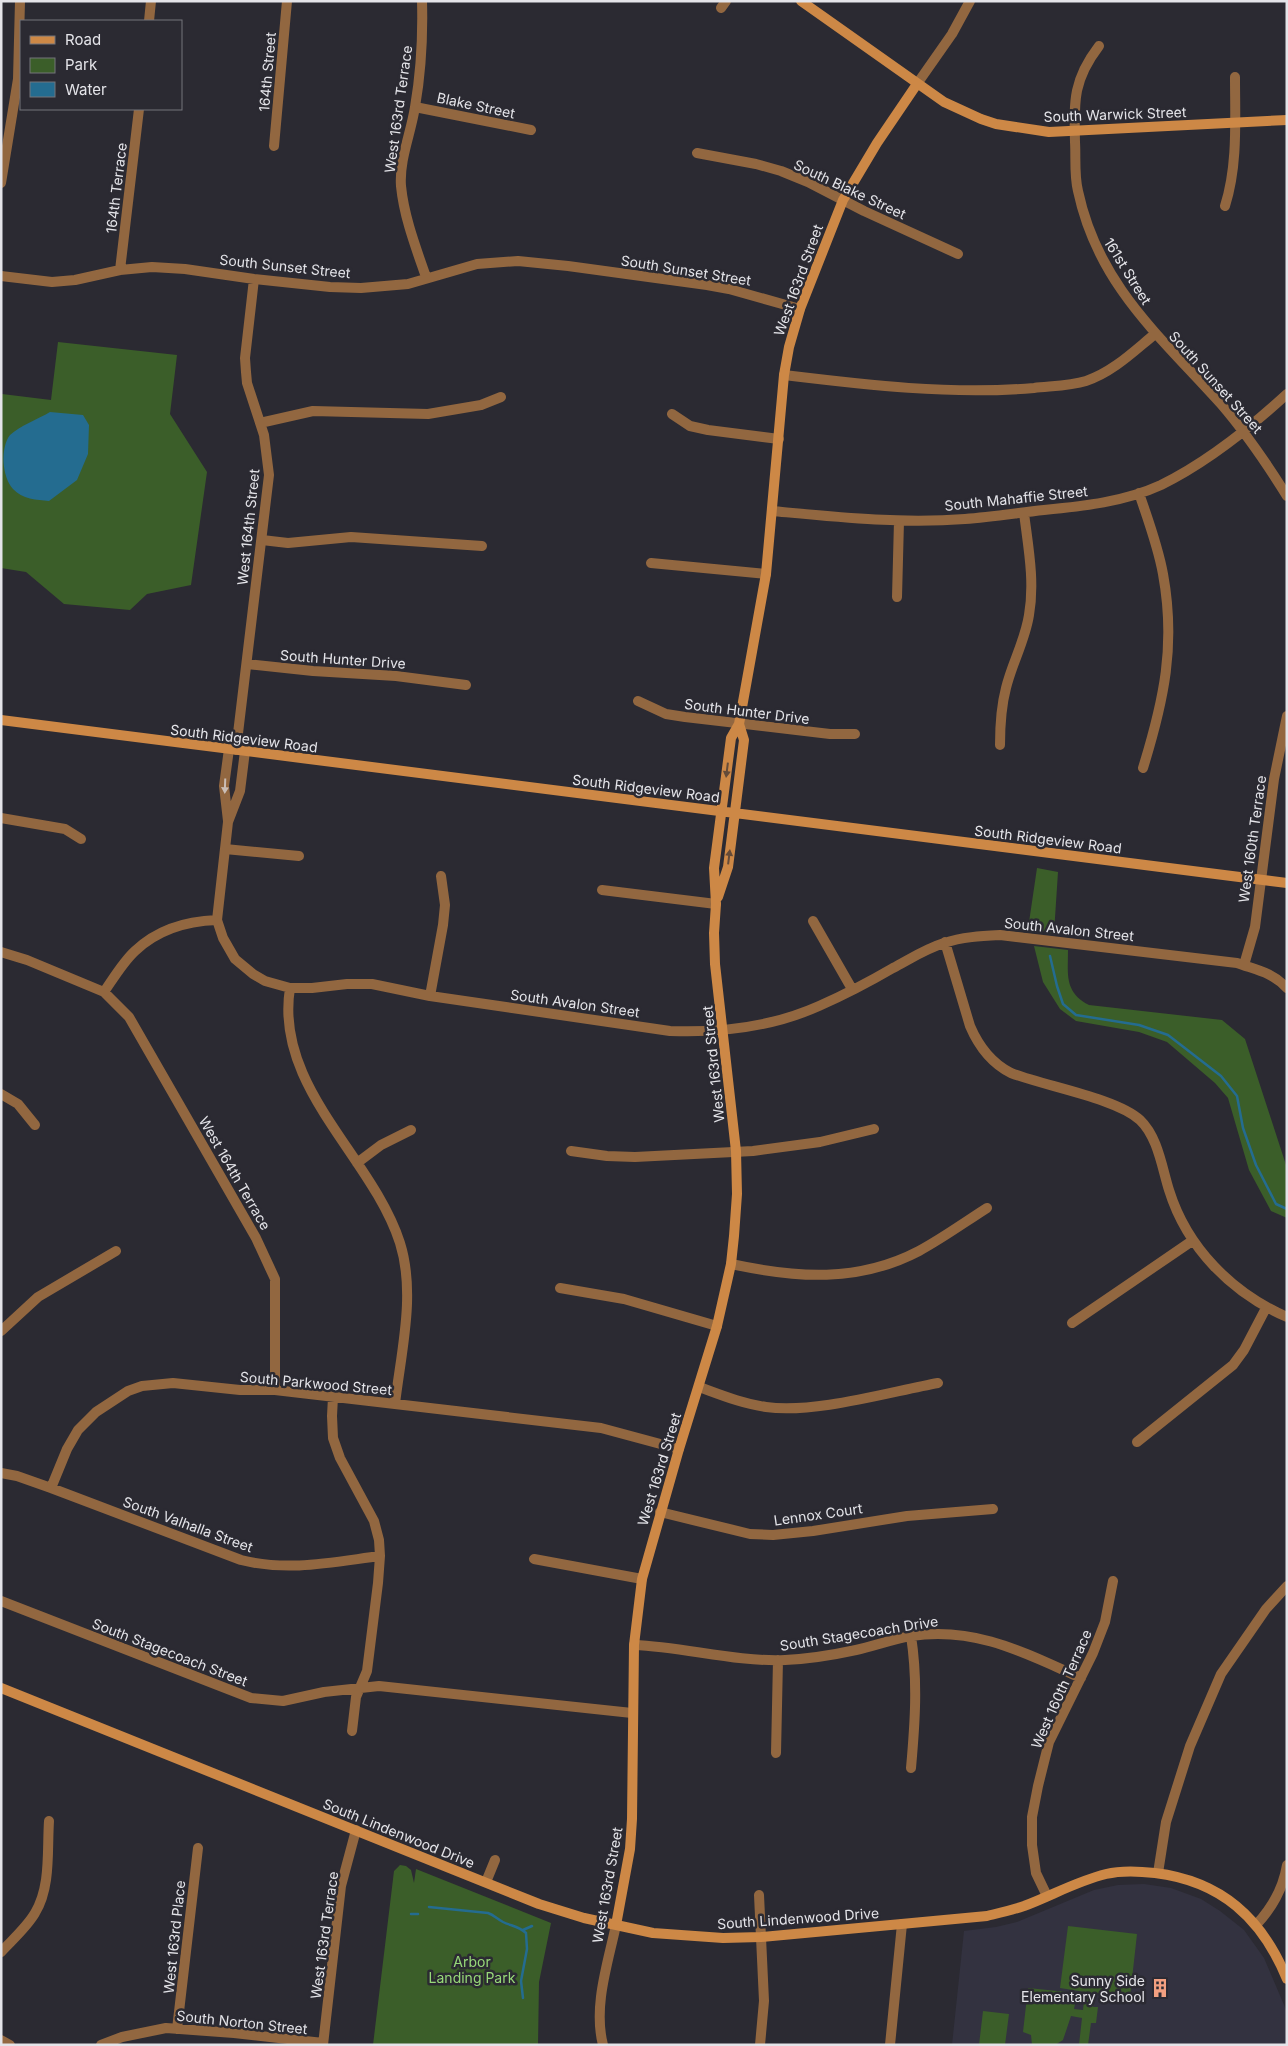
<svg xmlns="http://www.w3.org/2000/svg" width="1288" height="2046" font-family="Inter,sans-serif">
<rect width="100%" height="100%" fill="#2b2a32"/>
<path fill="#333240" d="M 1144,1884 L 1171,1888 L 1201,1899 L 1220,1911 L 1244,1930 L 1264,1958 L 1287,2012 L 1287,2045 L 952,2045 L 964,1931 L 996,1927 L 1017,1922 L 1094,1890 L 1118,1885 Z"/>
<path fill="#3b5e29" d="M 58,342 L 177,355 L 170,414 L 207,472 L 191,585 L 147,594 L 130,610 L 64,604 L 26,572 L 1,568 L 2,394 L 51,400 Z
M 1037,868 L 1058,872 L 1054,933 L 1028,929 Z
M 1034,946 L 1068,950 C 1068,974 1064,992 1089,1005 L 1222,1020 L 1245,1039 L 1287,1168 L 1287,1218 L 1271,1211 L 1249,1170 L 1228,1098 L 1215,1083 L 1167,1042 L 1139,1032 L 1076,1021 L 1060,1009 L 1043,982 Z
M 400,1865 L 406,1866 L 411,1870 L 414,1883 L 416,1869 L 551,1923 L 539,1982 L 538,2045 L 373,2045 L 394,1871 Z
M 1068,1926 L 1137,1934 L 1130,1997 L 1095,1993 L 1093,2007 L 1098,2007 L 1096,2023 L 1091,2023 L 1088,2045 L 1079,2045 L 1082,2018 L 1071,2016 L 1063,2040 L 1055,2045 L 1032,2045 L 1031,2035 L 1023,2032 L 1028,1988 L 1077,1993 L 1074,2009 L 1083,2010 L 1085,1992 L 1060,1988 Z
M 983,2011 L 1009,2014 L 1005,2045 L 979,2045 Z"/>
<path fill="#246c90" d="M 50,412 L 83,415 L 89,425 L 88,454 L 77,480 L 49,501 C 37,500 22,499 13,489 C 2,477 0,448 10,435 C 20,426 38,419 50,412 Z"/>
<g fill="none" stroke-linecap="round" stroke-linejoin="round">
<path stroke="#246c90" stroke-width="2.5" d="M 1050,956 L 1057,986 L 1063,1004 L 1076,1015 L 1139,1025 L 1168,1035 L 1221,1076 L 1237,1096 L 1243,1128 L 1256,1165 L 1276,1204 L 1287,1209
M 429,1907 L 488,1913 C 494,1915 497,1919 503,1922 C 511,1926 519,1926 526,1933 L 527,1949 L 521,1981 L 523,1998
M 411,1914 L 418,1914
M 523,1930 L 532,1926"/>
<path stroke="#926740" stroke-width="10" d="M 422,1 C 423,37 421,72 415,107 C 411,133 399,160 401,186 C 404,217 416,248 426,277
M 721,8 L 726,1
M 149,21 L 151,1
M 1099,46 C 1073,80 1074,101 1075,142 C 1076,158 1074,175 1078,191 C 1098,285 1160,336 1221,404 C 1246,433 1267,464 1287,496
M 917,84 L 952,34 L 970,1
M 415,107 L 531,130
M 274,146 L 287,1
M 697,153 L 756,164 L 781,171 L 808,182 L 864,211 L 958,254
M 1,183 L 18,79 L 20,1
M 1225,206 C 1238,165 1235,120 1235,77
M 120,270 L 139,109
M 1,276 L 52,282 L 75,280 L 120,270 L 152,267 L 185,269 L 254,279 L 330,287 L 361,288 L 408,284 L 477,264 L 518,261 L 568,266 L 707,285 L 729,289 L 800,309
M 784,375 C 867,385 950,395 1034,388 C 1051,386 1070,386 1086,381 C 1113,372 1134,351 1155,334
M 672,414 L 690,426 L 708,430 L 779,439
M 260,423 L 313,411 L 428,414 L 481,405 L 501,397
M 1139,493 C 1148,520 1158,546 1163,574 C 1176,645 1164,700 1143,768
M 772,511 C 836,517 900,524 965,519 C 991,517 1017,513 1044,510 C 1084,506 1124,502 1161,485 C 1204,464 1251,427 1287,394
M 262,540 L 288,543 L 351,537 L 482,546
M 651,563 L 766,574
M 897,597 L 899,521
M 247,664 L 313,671 L 396,676 L 466,685
M 638,701 L 666,714 L 685,717 L 830,734 L 855,734
M 1000,745 C 1000,725 1001,707 1006,688 C 1012,663 1025,641 1029,615 C 1035,581 1028,546 1024,513
M 236,750 L 269,475 L 264,435 L 247,383 L 246,372 L 245,358 L 254,279
M 245,751 L 240,791 L 228,822 L 217,920 L 223,938 L 235,959 L 253,974 L 265,981 L 290,988 L 312,988 L 347,984 L 372,984 L 430,996 L 670,1031 C 721,1033 772,1027 819,1006 C 844,995 869,982 893,968 C 910,959 925,949 944,943 C 962,937 981,936 1000,935 L 1237,963 C 1256,970 1272,972 1287,988
M 1,818 L 65,829 L 81,839
M 228,821 L 224,786 L 229,749
M 225,849 L 299,856
M 602,890 L 716,904
M 813,921 L 852,989
M 945,942 L 970,1026 C 979,1047 991,1063 1011,1073 C 1044,1086 1116,1098 1140,1120 C 1158,1137 1162,1168 1169,1190 C 1187,1248 1232,1293 1287,1317
M 1,952 L 27,960 L 104,992 L 129,1017 L 256,1238 L 275,1279 L 275,1390
M 1244,965 L 1255,927 L 1274,779 L 1287,716
M 290,988 C 274,1087 372,1156 400,1243 C 416,1294 401,1352 395,1404
M 104,992 C 113,979 123,962 135,951 C 157,930 187,921 217,920
M 430,996 L 443,925 L 445,905 L 441,876
M 1,1094 L 18,1104 L 35,1125
M 571,1151 L 607,1156 L 635,1157 L 753,1151 L 820,1142 L 874,1129
M 357,1163 L 381,1145 L 411,1130
M 731,1264 C 796,1278 858,1283 919,1251 C 943,1238 965,1222 987,1208
M 560,1288 L 624,1299 L 717,1326
M 1072,1323 L 1192,1241
M 1,1331 L 38,1297 L 116,1251
M 699,1387 C 721,1395 743,1404 766,1407 C 814,1414 889,1392 938,1383
M 333,1397 L 332,1416 L 333,1438 L 340,1458 L 374,1521 L 379,1540 L 380,1556 L 378,1583 L 367,1671 L 356,1697 L 352,1731
M 1137,1442 L 1233,1365 L 1244,1350 L 1266,1308
M 1,1473 L 17,1476 L 51,1488 L 241,1560 C 288,1572 333,1562 380,1556
M 51,1488 L 67,1449 L 78,1430 L 96,1412 L 128,1391 L 142,1386 L 173,1383 L 240,1390 L 275,1390 L 601,1428 L 679,1449
M 660,1512 L 750,1534 L 773,1535 L 813,1531 L 907,1516 L 993,1509
M 534,1559 L 642,1579
M 1,1601 L 251,1698 L 283,1701 L 324,1692 L 379,1686 L 632,1713
M 911,1636 C 918,1681 915,1723 911,1768
M 634,1645 C 685,1647 734,1662 785,1660 C 808,1659 833,1655 856,1650 C 874,1646 893,1639 911,1636 C 975,1626 1025,1653 1081,1678
M 776,1753 L 778,1660
M 1158,1873 L 1166,1822 L 1190,1746 L 1221,1674 L 1266,1609 L 1287,1586
M 486,1882 L 495,1860
M 759,1895 L 764,2001 L 760,2045
M 1047,1896 L 1036,1873 L 1032,1845 L 1032,1817 L 1038,1786 L 1049,1742 L 1093,1653 L 1105,1622 L 1113,1581
M 1256,1925 C 1273,1907 1283,1889 1287,1865
M 1,1952 C 12,1940 27,1927 35,1913 C 51,1887 47,1851 49,1821
M 177,2029 L 198,1848
M 1,2040 L 10,2045
M 101,2045 L 122,2037 L 166,2028 L 234,2033 L 323,2043
M 323,2045 L 341,1886 L 356,1830
M 603,2045 C 593,2006 608,1963 616,1925
M 890,2045 L 902,1924"/>
<path stroke="#cd8846" stroke-width="10" d="M 801,1 L 944,102 L 981,119 L 996,124 L 1049,132 L 1287,120
M 1,720 L 1287,883
M 718,897 L 728,867 L 744,740 L 739,724
M 1,1688 L 539,1904 L 584,1918 L 653,1933 L 723,1938 L 761,1937 L 987,1916 C 999,1913 1012,1910 1024,1906 C 1051,1896 1077,1881 1106,1874 C 1122,1870 1138,1871 1155,1873 C 1221,1881 1262,1918 1287,1979
M 616,1925 L 630,1849 L 632,1819 L 634,1645 L 642,1579 L 679,1449 L 717,1326 L 731,1264 L 734,1236 L 737,1194 L 736,1151 L 715,964 L 714,933 L 716,904 L 714,868 L 731,738 L 739,724 L 766,574 L 784,375 L 789,347 L 800,309 L 843,200 L 877,143 L 917,84"/>
</g>
<defs><path id="oneway-solid" d="M-6-.8H1V-3.2L6.5 0L1 3.2V.8H-6Z" transform="scale(1.25)"/></defs>
<g fill="#644b39">
<use href="#oneway-solid" transform="translate(727 770) rotate(97)"/>
<use href="#oneway-solid" transform="translate(729 857) rotate(-83)"/>
</g>
<use fill="#cbbeb6" href="#oneway-solid" transform="translate(225 786) rotate(92)"/>
<defs>
<g id="building-bare" transform="scale(1.5)"><path d="M-4-6H4V6H1V3H-1V6H-4ZM-2.5-4.3h1.7v1.8h-1.7ZM.8-4.3h1.7v1.8H.8ZM-2.5-1h1.7V.8h-1.7ZM.8-1h1.7V.8H.8Z" fill="#f3a081" stroke="#2b2a32" stroke-width="2.5" paint-order="stroke"/></g>
</defs>
<g fill-rule="evenodd">
<use href="#building-bare" x="1160" y="1988"/>
</g>
<g text-anchor="middle" dominant-baseline="central" stroke-width="5" stroke-linejoin="round" paint-order="stroke">
<g font-size="14" fill="#e4e4e9" stroke="#2b2a32">
<text transform="translate(267 72) rotate(-85)">164th Street</text>
<text transform="translate(476 105) rotate(12)">Blake Street</text>
<text transform="translate(398 109) rotate(-82)">West 163rd Terrace</text>
<text transform="translate(1115 114) rotate(-2)">South Warwick Street</text>
<text transform="translate(116 188) rotate(-83)">164th Terrace</text>
<text transform="translate(850 189) rotate(25)">South Blake Street</text>
<text transform="translate(285 266) rotate(6)">South Sunset Street</text>
<text transform="translate(686 270) rotate(9)">South Sunset Street</text>
<text transform="translate(1128 271) rotate(58)">161st Street</text>
<text transform="translate(798 280) rotate(-70)">West 163rd Street</text>
<text transform="translate(1216 382) rotate(48)">South Sunset Street</text>
<text transform="translate(1016 498) rotate(-6)">South Mahaffie Street</text>
<text transform="translate(248 527) rotate(-84)">West 164th Street</text>
<text transform="translate(343 659) rotate(4)">South Hunter Drive</text>
<text transform="translate(747 711) rotate(7)">South Hunter Drive</text>
<text transform="translate(244 738) rotate(7)">South Ridgeview Road</text>
<text transform="translate(646 788) rotate(7)">South Ridgeview Road</text>
<text transform="translate(1048 839) rotate(7)">South Ridgeview Road</text>
<text transform="translate(1252 839) rotate(-82)">West 160th Terrace</text>
<text transform="translate(1069 929) rotate(6)">South Avalon Street</text>
<text transform="translate(575 1003) rotate(8)">South Avalon Street</text>
<text transform="translate(713 1064) rotate(-96)">West 163rd Street</text>
<text transform="translate(235 1173) rotate(60)">West 164th Terrace</text>
<text transform="translate(316 1383) rotate(5)">South Parkwood Street</text>
<text transform="translate(659 1469) rotate(-73)">West 163rd Street</text>
<text transform="translate(818 1514) rotate(-8)">Lennox Court</text>
<text transform="translate(188 1524) rotate(20)">South Valhalla Street</text>
<text transform="translate(859 1633) rotate(-9)">South Stagecoach Drive</text>
<text transform="translate(170 1652) rotate(21)">South Stagecoach Street</text>
<text transform="translate(1061 1689) rotate(-66)">West 160th Terrace</text>
<text transform="translate(399 1833) rotate(22)">South Lindenwood Drive</text>
<text transform="translate(607 1885) rotate(-80)">West 163rd Street</text>
<text transform="translate(798 1918) rotate(-4)">South Lindenwood Drive</text>
<text transform="translate(324 1935) rotate(-82)">West 163rd Terrace</text>
<text transform="translate(174 1937) rotate(-84)">West 163rd Place</text>
<text transform="translate(242 2022) rotate(6)">South Norton Street</text>
</g>
<g font-size="14" fill="#97d879" stroke="#2b2a32">
<text x="472" y="1961">Arbor<tspan x="472" dy="16">Landing Park</tspan></text>
</g>
<g font-size="14" fill="#e4e4e9" stroke="#2b2a32" text-anchor="end">
<text x="1145" y="1980">Sunny Side<tspan x="1145" dy="16">Elementary School</tspan></text>
</g>
</g>
<rect width="1288" height="2046" fill="none" stroke="#e4e4e9" stroke-width="5"/>
<rect x="20" y="20" width="162" height="90" fill="#2b2a32" stroke="#75747b"/>
<rect x="30" y="36" width="25" height="8" fill="#cd8846" stroke="#75747b"/>
<text x="65" y="45" font-size="15" fill="#e4e4e9">Road</text>
<rect x="30" y="58" width="25" height="15" fill="#3b5e29" stroke="#75747b"/>
<text x="65" y="70" font-size="15" fill="#e4e4e9">Park</text>
<rect x="30" y="82" width="25" height="15" fill="#246c90" stroke="#75747b"/>
<text x="65" y="95" font-size="15" fill="#e4e4e9">Water</text>
</svg>
